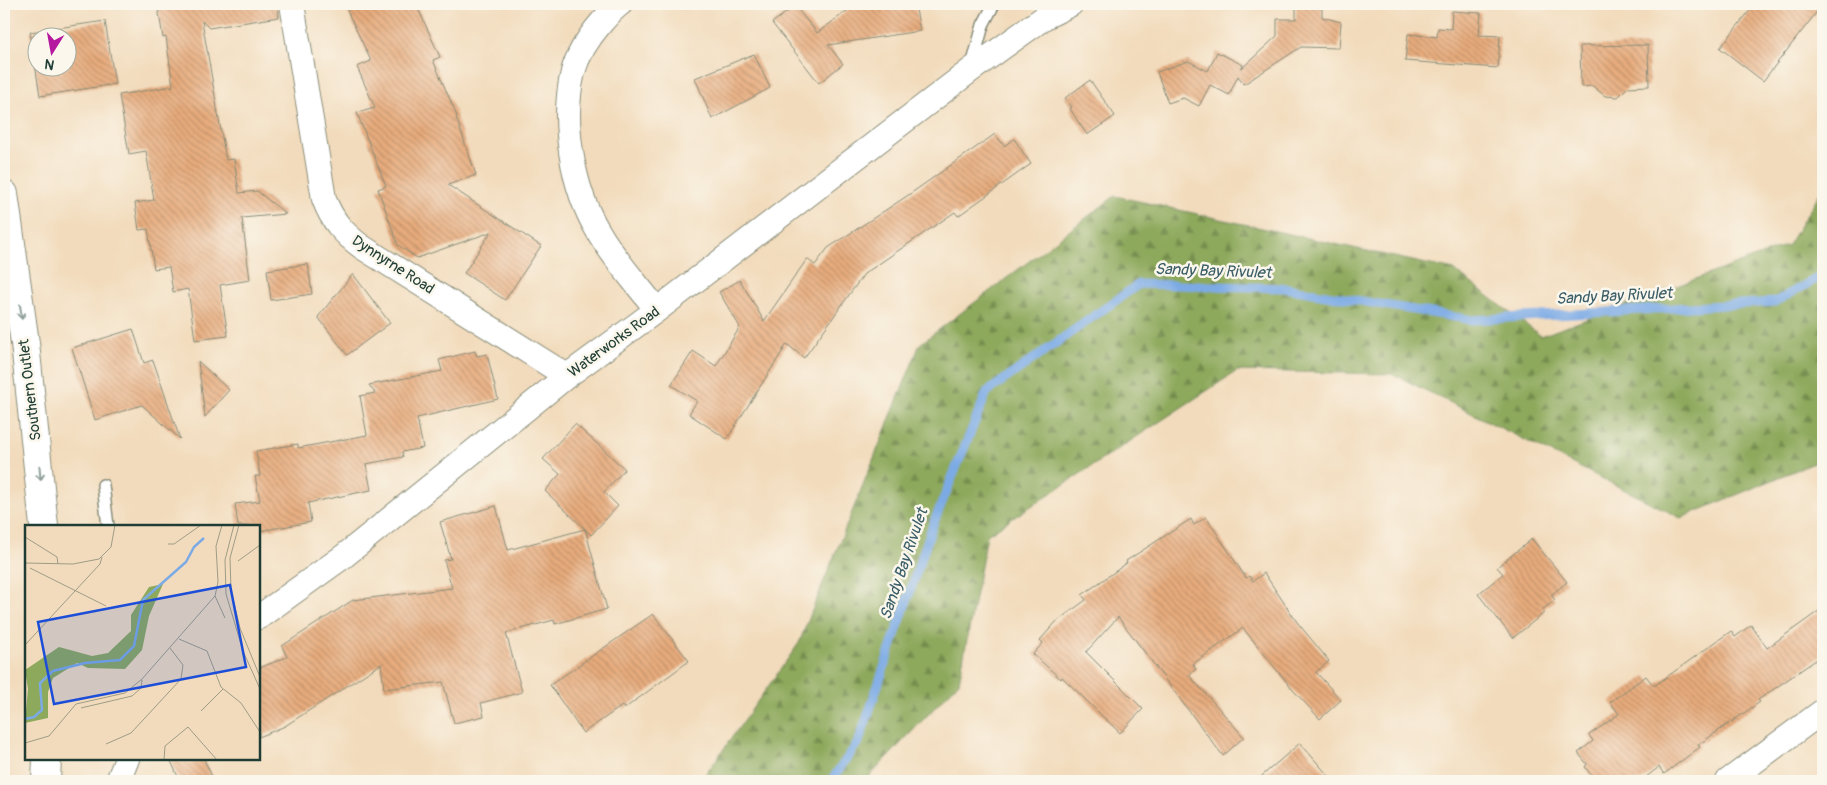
<svg xmlns="http://www.w3.org/2000/svg" width="1827" height="785" font-family="Pangolin,sans-serif">
<defs>
<pattern id="forest-firs" width="22" height="20" patternUnits="userSpaceOnUse" patternTransform="scale(1.25)"><rect width="22" height="20" fill="#8da95c"/><path d="M5 1l3.5 6h-7zM16 11l3.5 6h-7z" fill="#738b4d"/></pattern>
<pattern id="building-back-hatch" width="6" height="6" patternUnits="userSpaceOnUse" patternTransform="scale(1.25)"><rect width="6" height="6" fill="#e8ac7d"/><path d="M-1 5l2 2M0 0l6 6M5-1l2 2" fill="none" stroke="#bb8d67"/></pattern>
</defs>
<rect width="100%" height="100%" fill="#fbf7ec"/>
<filter id="ink" filterUnits="userSpaceOnUse"><feTurbulence type="fractalNoise" baseFrequency=".02" numOctaves="2"/><feDisplacementMap in="SourceGraphic" scale="10" xChannelSelector="R" yChannelSelector="G"/><feConvolveMatrix kernelMatrix="1 2 1 2 8 2 1 2 1" color-interpolation-filters="sRGB"/></filter>
<filter id="wash" filterUnits="userSpaceOnUse"><feTurbulence type="fractalNoise" baseFrequency=".0096" numOctaves="4" result="noise"/><feDisplacementMap in="SourceGraphic" scale="20" xChannelSelector="R" yChannelSelector="G"/><feGaussianBlur stdDeviation="1.12" result="paint"/><feColorMatrix in="noise" values="0 0 0 0 0 0 0 0 0 0 0 0 0 0 0 0 0 1.4 0 .05"/><feComposite in="paint" operator="in"/></filter>
<g filter="url(#wash)">
<rect width="100%" height="100%" fill="#f2dbbc"/>
<path fill="url(#forest-firs)" stroke="#567348" d="M 1823,188 L 1823,459 L 1681,518 L 1393,374 L 1237,371 L 987,535 L 959,682 L 865,781 L 701,781 L 799,643 L 920,344 L 1115,196 L 1454,270 L 1541,336 L 1788,245 Z"/>
<g fill="none" stroke-linecap="round" stroke-linejoin="round">
<path stroke="#7baae5" stroke-width="9" d="M 831,781 L 859,741 L 932,527 L 987,392 L 1139,284 L 1285,288 L 1472,320 L 1775,302 L 1823,275"/>
</g>
<g id="blocks">
<path fill="url(#building-back-hatch)" fill-rule="evenodd" d="M 180,4 L 278,4 L 279,17 L 209,28 L 202,21 L 226,160 L 234,159 L 239,193 L 257,191 L 286,214 L 242,218 L 250,280 L 220,285 L 228,336 L 195,340 L 188,289 L 173,292 L 169,267 L 154,269 L 148,229 L 139,230 L 135,203 L 154,200 L 146,151 L 129,154 L 119,95 L 173,86 L 166,37 L 163,38 L 158,7 Z
M 344,4 L 416,4 L 440,57 L 433,60 L 457,116 L 456,117 L 476,175 L 448,185 L 541,246 L 505,300 L 464,273 L 491,232 L 417,258 L 398,245 L 378,189 L 386,186 L 357,113 L 375,108 L 357,67 L 371,61 Z
M 846,4 L 915,4 L 920,31 L 828,45 L 843,64 L 819,83 L 772,23 L 795,6 L 817,33 L 847,11 Z
M 1296,4 L 1322,4 L 1322,17 L 1341,22 L 1339,48 L 1301,47 L 1244,84 L 1238,76 L 1229,95 L 1210,85 L 1199,106 L 1183,98 L 1168,103 L 1157,72 L 1188,61 L 1208,71 L 1217,52 L 1243,65 L 1241,69 L 1277,36 L 1277,19 L 1296,19 Z
M 1755,4 L 1823,4 L 1763,81 L 1720,48 Z
M 1452,11 L 1481,13 L 1479,35 L 1500,36 L 1498,68 L 1405,61 L 1408,34 L 1437,37 L 1438,28 L 1451,29 Z
M 105,21 L 115,84 L 40,96 L 30,32 ZM 38,38 L 68,38 L 68,68 L 38,68 Z
M 1648,45 L 1649,86 L 1628,87 L 1618,97 L 1605,96 L 1593,86 L 1581,87 L 1580,46 Z
M 754,54 L 770,88 L 712,119 L 695,78 Z
M 1090,80 L 1115,116 L 1087,135 L 1070,109 L 1072,107 L 1065,98 Z
M 995,134 L 1004,146 L 1014,139 L 1031,164 L 958,216 L 955,212 L 864,274 L 804,358 L 787,344 L 727,439 L 689,414 L 697,401 L 671,385 L 693,351 L 716,366 L 740,327 L 719,292 L 740,280 L 764,321 L 807,259 L 815,265 L 828,248 L 910,194 Z
M 308,264 L 312,294 L 271,300 L 267,270 Z
M 353,274 L 390,323 L 347,355 L 318,317 Z
M 133,329 L 144,363 L 153,360 L 180,439 L 142,405 L 95,420 L 72,348 Z
M 475,351 L 477,356 L 487,354 L 498,399 L 417,418 L 423,448 L 402,452 L 403,457 L 366,464 L 371,490 L 308,503 L 311,522 L 259,531 L 259,526 L 238,526 L 235,504 L 260,501 L 255,476 L 260,476 L 256,451 L 298,444 L 298,448 L 367,435 L 360,396 L 375,393 L 369,385 L 442,371 L 439,360 Z
M 198,361 L 229,390 L 205,417 Z
M 575,424 L 625,469 L 604,492 L 618,506 L 591,535 L 585,529 L 607,609 L 555,624 L 554,620 L 506,633 L 522,692 L 481,703 L 484,716 L 454,723 L 443,682 L 384,689 L 381,664 L 285,726 L 259,737 L 259,668 L 287,657 L 282,646 L 353,600 L 452,588 L 444,560 L 451,559 L 440,522 L 496,506 L 508,550 L 585,529 L 545,491 L 560,474 L 543,459 Z
M 1206,517 L 1246,578 L 1249,576 L 1253,581 L 1264,573 L 1297,622 L 1329,661 L 1316,672 L 1341,700 L 1320,719 L 1293,690 L 1243,628 L 1193,664 L 1196,669 L 1189,675 L 1244,737 L 1223,756 L 1118,617 L 1086,652 L 1143,709 L 1120,733 L 1062,677 L 1061,679 L 1033,654 L 1043,643 L 1040,640 L 1057,621 L 1086,600 L 1082,595 L 1127,563 L 1126,561 L 1191,519 L 1194,525 Z
M 1532,539 L 1567,582 L 1551,595 L 1555,600 L 1542,610 L 1544,613 L 1513,638 L 1478,594 L 1503,574 L 1497,567 Z
M 1823,608 L 1823,655 L 1758,700 L 1760,702 L 1698,745 L 1700,747 L 1664,774 L 1659,767 L 1641,781 L 1596,781 L 1585,767 L 1587,764 L 1578,753 L 1593,741 L 1589,735 L 1619,714 L 1610,702 L 1646,676 L 1654,686 L 1731,631 L 1735,637 L 1751,625 L 1767,648 Z
M 653,614 L 689,661 L 624,709 L 622,706 L 583,733 L 550,685 Z
M 1300,743 L 1333,781 L 1256,781 Z
M 170,759 L 204,759 L 214,781 L 180,781 Z"/>
</g>
</g>
<g filter="url(#ink)">
<use href="#blocks" fill-opacity="0" stroke="#888c78" stroke-width="1"/>
<g fill="none" stroke-linecap="round" stroke-linejoin="round">
<g stroke="#888c78" stroke-width="14">
<path id="service" d="M 972,66 L 983,25 L 994,4
M 103,485 L 108,526"/>
</g>
<g stroke="#888c78" stroke-width="26">
<path id="minor" d="M 292,4 L 324,199 C 332,221 344,234 362,247 L 567,376
M 620,4 C 613,9 607,16 601,23 C 589,37 578,53 573,72 C 561,120 572,188 598,231 C 614,259 637,284 657,310
M 259,617 L 344,556 L 567,376 L 657,310 L 971,70 L 1045,17 L 1071,4
M 118,781 L 127,759
M 1728,781 L 1823,711"/>
</g>
<g stroke="#888c78" stroke-width="30">
<path id="trunk" d="M 4,194 L 25,343 L 44,526
M 46,781 L 47,759"/>
</g>
<use href="#service" stroke="#fff" stroke-width="11"/>
<use href="#minor" stroke="#fff" stroke-width="24"/>
<use href="#trunk" stroke="#fff" stroke-width="28"/>
</g>
<defs><path id="oneway-shaft" d="M-6 0H5M1.5-3L5.5 0L1.5 3" fill="none" stroke-width="1.6" stroke-linecap="round" stroke-linejoin="round" transform="scale(1.25)"/></defs>
<g stroke="#8f9e9a">
<use href="#oneway-shaft" transform="translate(21 312) rotate(82)"/>
<use href="#oneway-shaft" transform="translate(40 473) rotate(85)"/>
</g>
</g>
<g text-anchor="middle" dominant-baseline="central" stroke-width="5" stroke-linejoin="round" paint-order="stroke">
<g font-size="15" fill="#1f3d34" stroke="#fbf7ec">
<text transform="translate(393 265) rotate(33)">Dynnyrne Road</text>
<text transform="translate(614 342) rotate(-36)">Waterworks Road</text>
<text transform="translate(30 390) rotate(-97)">Southern Outlet</text>
</g>
<g font-size="16" font-style="italic" fill="#3b5e69" stroke="#fbf7ec">
<text transform="translate(1213 271) rotate(2)">Sandy Bay Rivulet</text>
<text transform="translate(1614 296) rotate(-3)">Sandy Bay Rivulet</text>
<text transform="translate(904 564) rotate(-71)">Sandy Bay Rivulet</text>
</g>
</g>
<g transform="translate(25 525)">
<rect width="235" height="235" fill="#f2dbbc"/>
<path d="M 138,59 L 124,91 L 117,125 L 100,144 L 63,143 L 52,138 L 28,153 L 23,167 L 23,193 L 0,198 L 3,164 L 0,145 L 34,122 L 67,131 L 83,128 L 106,106 L 106,90 L 124,62 Z" fill="#8da95c"/>
<path fill="none" stroke="#7baae5" stroke-width="2.5" d="M 0,194 L 9,192 L 17,185 L 15,158 L 28,146 L 60,138 L 95,135 L 109,121 L 118,75 L 161,37 L 169,22 L 179,13"/>
<path fill="none" stroke="#9e9c86" stroke-width="1" d="M 209,0 L 200,35 L 201,69 L 218,126 L 235,164M 214,0 L 205,33 L 206,65 L 215,103 L 235,152M 0,12 L 32,32 L 33,39M 143,19 L 149,19 L 176,0M 213,36 L 235,20M 0,38 L 48,39 L 74,34 L 86,22 L 90,0M 5,43 L 81,81M 190,71 L 200,93M 154,114 L 182,126 L 196,162 L 216,178 L 235,207M 0,120 L 75,39 L 77,32M 56,183 L 107,171 L 116,163 L 117,155M 176,186 L 198,164M 0,218 L 24,211 L 51,179 L 100,168 L 117,154 L 190,71 L 193,57 L 191,21 L 197,0M 81,219 L 106,208 L 156,154 L 158,140 L 145,123M 139,235 L 140,221 L 163,202 L 192,235"/>
<path fill="#1d4ed8" fill-opacity="0.15" stroke="#1d4ed8" stroke-width="2.5" d="M 205,60 L 221,142 L 29,179 L 13,97 Z"/>
<rect width="235" height="235" fill="none" stroke="#1f3d34" stroke-width="2.5"/>
</g>
<rect width="1827" height="785" fill="none" stroke="#fbf7ec" stroke-width="20"/>
<g transform="translate(52 52) rotate(191)"><circle r="24" fill="#fbf7ec" stroke="#a3ada2"/>
<path d="M0-4L9 19L0 12L-9 19Z" fill="#b5179e"/>
<text y="-8" font-size="14" font-weight="bold" text-anchor="middle" fill="#1f3d34">N</text>
</g>
</svg>
